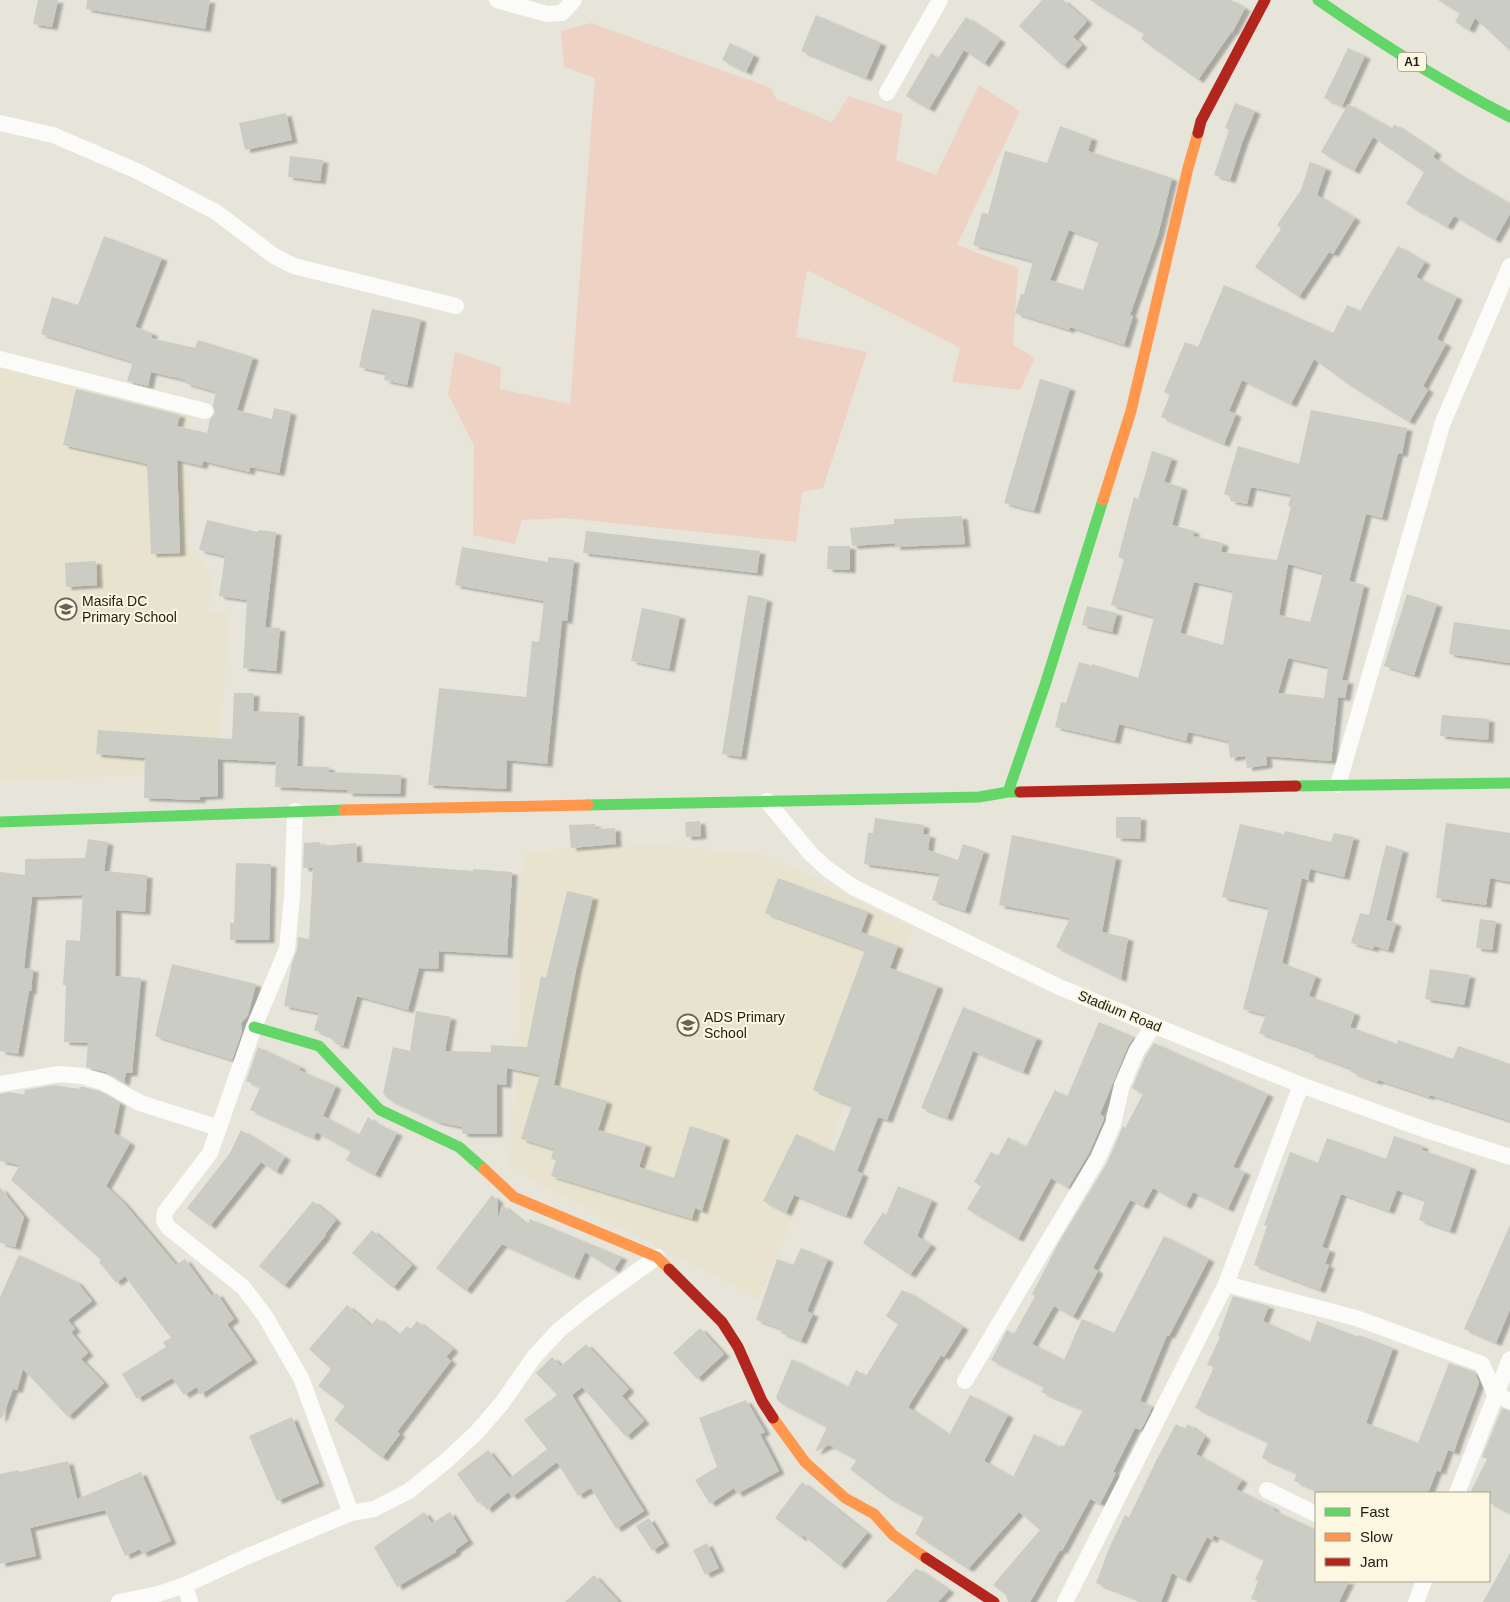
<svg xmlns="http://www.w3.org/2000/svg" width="1510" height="1602" font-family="Helvetica,sans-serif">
<defs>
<filter id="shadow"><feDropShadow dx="5.5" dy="3" stdDeviation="1" flood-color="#0004"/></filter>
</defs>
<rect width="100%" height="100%" fill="#e7e5da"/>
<path fill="#e8e3ce" d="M 0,350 L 194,399 L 184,467 L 189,482 L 189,551 L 203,563 L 213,580 L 207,610 L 230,616 L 218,759 L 219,770 L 0,782 Z
M 661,845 L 766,855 L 913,928 L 822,1164 L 791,1223 L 759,1300 L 566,1198 L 509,1166 L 520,1027 L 521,974 L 518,920 L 523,851 Z"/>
<path fill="#eed2c4" d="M 591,23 L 771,88 L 776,99 L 832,122 L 849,96 L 903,114 L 896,160 L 936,175 L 979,85 L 1020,111 L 957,245 L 1018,268 L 1013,345 L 1035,358 L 1020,390 L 952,382 L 960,348 L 807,270 L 796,337 L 867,352 L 823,488 L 802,492 L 796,542 L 565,518 L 522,520 L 515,544 L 473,535 L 474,446 L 448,394 L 455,352 L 501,367 L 500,389 L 570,404 L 595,78 L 564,67 L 561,31 Z"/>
<path fill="#cbccc4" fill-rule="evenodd" filter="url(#shadow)" d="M 38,0 L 58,0 L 52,27 L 33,24 Z
M 87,0 L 210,0 L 205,29 L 86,9 Z
M 1042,0 L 1063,0 L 1087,21 L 1073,37 L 1082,45 L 1063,66 L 1019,26 Z
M 1090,0 L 1231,0 L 1245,8 L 1232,33 L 1232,31 L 1198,80 L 1141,39 L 1144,34 Z
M 1438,0 L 1510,0 L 1510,51 L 1475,18 L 1469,30 L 1455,22 L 1460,13 Z
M 816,15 L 881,43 L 866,78 L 801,51 Z
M 966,17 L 1000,40 L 984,64 L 964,50 L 929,109 L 906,96 L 931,53 L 938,58 Z
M 730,43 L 754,55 L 746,72 L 722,60 Z
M 1348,48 L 1365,56 L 1342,106 L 1324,98 Z
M 1235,103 L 1255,111 L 1242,143 L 1230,180 L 1214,175 L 1229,130 L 1225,128 Z
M 1348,104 L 1392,129 L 1394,124 L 1436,152 L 1433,157 L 1453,171 L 1510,204 L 1510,214 L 1495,240 L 1454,216 L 1447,227 L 1406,204 L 1424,172 L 1373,137 L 1354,171 L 1321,152 Z
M 286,113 L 292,140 L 245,150 L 239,123 Z
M 1060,126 L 1092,138 L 1088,151 L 1172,178 L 1158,235 L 1130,315 L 1133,316 L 1124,345 L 1070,327 L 1069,330 L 1015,313 L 1021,294 L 1024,294 L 1033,261 L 973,245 L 982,213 L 988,214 L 1005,151 L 1047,163 ZM 1069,230 L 1099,241 L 1083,290 L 1050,280 Z
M 290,156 L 323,160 L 320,181 L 288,177 Z
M 1310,162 L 1326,168 L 1317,195 L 1355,218 L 1333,254 L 1329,252 L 1299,297 L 1255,267 L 1281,229 L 1277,225 L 1301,190 Z
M 104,236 L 162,258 L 135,327 L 152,333 L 151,338 L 195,348 L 198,340 L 253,357 L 237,410 L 272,419 L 274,408 L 291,412 L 279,473 L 250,467 L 249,472 L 203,461 L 202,466 L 177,460 L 180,553 L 151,554 L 147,464 L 63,445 L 76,389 L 180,415 L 177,426 L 207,433 L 210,419 L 215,413 L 213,405 L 216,392 L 185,383 L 186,380 L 151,372 L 148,386 L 127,381 L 133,362 L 41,334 L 52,297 L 78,305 Z
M 1398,246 L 1425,262 L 1416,277 L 1457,297 L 1437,339 L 1446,344 L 1423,386 L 1428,390 L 1409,422 L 1351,386 L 1314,359 L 1291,404 L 1242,380 L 1229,411 L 1236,414 L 1224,444 L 1161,417 L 1170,395 L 1164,392 L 1185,342 L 1198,347 L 1224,285 L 1333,333 L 1347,305 L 1360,311 Z
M 372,309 L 421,319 L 407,385 L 384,380 L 386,373 L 359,367 Z
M 1040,379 L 1070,388 L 1034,511 L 1004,503 Z
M 1311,410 L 1407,428 L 1402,454 L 1398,453 L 1382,518 L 1366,514 L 1349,581 L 1364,585 L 1342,680 L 1348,681 L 1345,698 L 1338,697 L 1338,700 L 1331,761 L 1266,756 L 1267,765 L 1247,768 L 1245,756 L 1230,758 L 1228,741 L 1188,732 L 1186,741 L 1119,724 L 1115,741 L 1055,727 L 1061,702 L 1066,703 L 1079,662 L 1092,666 L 1092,664 L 1138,678 L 1154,617 L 1111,605 L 1124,559 L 1118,557 L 1134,497 L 1138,499 L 1152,451 L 1172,458 L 1164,482 L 1182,487 L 1172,525 L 1194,531 L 1193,536 L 1223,543 L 1221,552 L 1277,560 L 1291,507 L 1288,506 L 1291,495 L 1251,487 L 1247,504 L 1230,501 L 1231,496 L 1224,494 L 1238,446 L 1299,464 ZM 1288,564 L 1323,573 L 1310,622 L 1279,615 ZM 1194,582 L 1233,591 L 1223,645 L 1180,633 ZM 1288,658 L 1328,667 L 1324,698 L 1278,693 Z
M 962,516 L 965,544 L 895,547 L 895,543 L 852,546 L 850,528 L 894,524 L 894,519 Z
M 207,520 L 258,532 L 259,530 L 276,532 L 265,627 L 280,628 L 276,671 L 243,668 L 247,600 L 219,596 L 225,556 L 199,550 Z
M 586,531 L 760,551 L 757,573 L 583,553 Z
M 828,546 L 850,546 L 850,570 L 827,569 Z
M 462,547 L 548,562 L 548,557 L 574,560 L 567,621 L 562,620 L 547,764 L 507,760 L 506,789 L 428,785 L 439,688 L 526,697 L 532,641 L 539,642 L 544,601 L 455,585 Z
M 96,561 L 97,585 L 66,587 L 65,563 Z
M 1407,594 L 1437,604 L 1414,675 L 1384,666 Z
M 748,595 L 767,599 L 741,757 L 722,754 Z
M 1087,606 L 1117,613 L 1112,632 L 1082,625 Z
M 642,608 L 680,616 L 669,669 L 631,661 Z
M 1454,622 L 1510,630 L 1510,663 L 1449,654 Z
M 234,693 L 254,693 L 253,711 L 299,713 L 297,766 L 329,767 L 329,772 L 401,775 L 400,794 L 347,793 L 347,790 L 275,787 L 276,762 L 218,759 L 218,796 L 200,797 L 200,800 L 144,798 L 145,758 L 96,754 L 98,730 L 232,739 Z
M 1442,715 L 1489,719 L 1488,740 L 1440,736 Z
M 1116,817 L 1141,817 L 1140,839 L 1116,838 Z
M 875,818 L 924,825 L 923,834 L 930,835 L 928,850 L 958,860 L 963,844 L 984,851 L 965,911 L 932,900 L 940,874 L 864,864 L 868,833 L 873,833 Z
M 700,821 L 701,836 L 686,837 L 685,822 Z
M 1446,823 L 1510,833 L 1510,882 L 1490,878 L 1486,905 L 1436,898 Z
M 595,824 L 596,829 L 615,828 L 616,844 L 571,848 L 569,825 Z
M 1240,824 L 1284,834 L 1285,831 L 1331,842 L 1334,833 L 1354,837 L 1344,877 L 1310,869 L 1308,880 L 1302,878 L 1282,963 L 1316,976 L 1309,996 L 1355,1013 L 1350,1027 L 1397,1044 L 1398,1040 L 1453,1059 L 1458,1046 L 1510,1064 L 1510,1121 L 1430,1095 L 1429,1097 L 1378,1080 L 1377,1082 L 1351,1072 L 1352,1069 L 1309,1053 L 1310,1051 L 1259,1033 L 1266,1015 L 1243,1009 L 1269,908 L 1222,897 Z
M 1012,835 L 1116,857 L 1102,932 L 1128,938 L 1121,979 L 1056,947 L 1070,918 L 999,905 Z
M 88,839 L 108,842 L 104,871 L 147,875 L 145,912 L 116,910 L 115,976 L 141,978 L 132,1073 L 126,1073 L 124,1083 L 106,1072 L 86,1067 L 88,1043 L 64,1042 L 66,985 L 63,985 L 66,940 L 80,941 L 83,895 L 32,897 L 24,968 L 33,969 L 31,991 L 29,991 L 18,1054 L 0,1051 L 0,872 L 25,875 L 25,859 L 85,858 Z
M 320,842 L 320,846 L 356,843 L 357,862 L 473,871 L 473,869 L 512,872 L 507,955 L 439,951 L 438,969 L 419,968 L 408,1010 L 357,996 L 343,1046 L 336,1044 L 329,1036 L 314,1030 L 319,1013 L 284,1006 L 292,963 L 297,950 L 298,937 L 309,939 L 313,868 L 303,868 L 304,843 Z
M 1386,845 L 1403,850 L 1386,920 L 1396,923 L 1388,950 L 1374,946 L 1373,949 L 1351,943 L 1360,913 L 1369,915 Z
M 236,863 L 271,864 L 269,940 L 230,940 L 230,923 L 234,923 Z
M 778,878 L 868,912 L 861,932 L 898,946 L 890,968 L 938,986 L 887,1120 L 878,1117 L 857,1171 L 863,1174 L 846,1216 L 794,1195 L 786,1213 L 763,1201 L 796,1134 L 834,1152 L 852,1106 L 813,1090 L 865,950 L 765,913 Z
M 567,891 L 593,897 L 576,970 L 554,1085 L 607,1101 L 598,1130 L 646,1144 L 639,1167 L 674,1178 L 690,1126 L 724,1137 L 702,1211 L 695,1208 L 692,1219 L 551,1176 L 556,1160 L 551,1159 L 554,1149 L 521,1139 L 540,1075 L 507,1068 L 506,1085 L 497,1084 L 497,1134 L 464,1134 L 462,1133 L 462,1127 L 438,1122 L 388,1099 L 383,1093 L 393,1047 L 410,1051 L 416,1011 L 451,1017 L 445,1051 L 491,1052 L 491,1045 L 527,1047 L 541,976 L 546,978 Z
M 1480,919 L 1496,921 L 1492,950 L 1476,948 Z
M 172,964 L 256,984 L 248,1015 L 241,1023 L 242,1032 L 232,1060 L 155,1036 Z
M 1430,969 L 1470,975 L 1464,1005 L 1425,999 Z
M 963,1007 L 1037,1038 L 1023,1072 L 973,1051 L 947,1118 L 921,1108 Z
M 1099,1022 L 1134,1037 L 1128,1046 L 1100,1114 L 1104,1117 L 1103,1121 L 1089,1153 L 1068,1188 L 1051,1178 L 1018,1239 L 967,1209 L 981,1186 L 974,1182 L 991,1152 L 998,1156 L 1008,1137 L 1026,1147 L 1055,1090 L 1067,1097 Z
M 1154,1043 L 1268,1094 L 1233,1167 L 1245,1172 L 1228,1209 L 1193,1192 L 1186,1206 L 1153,1188 L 1143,1206 L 1130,1200 L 1093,1268 L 1098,1271 L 1073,1317 L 1054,1306 L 1032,1344 L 1064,1360 L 1082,1319 L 1114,1333 L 1164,1236 L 1209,1259 L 1169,1336 L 1167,1335 L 1140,1401 L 1152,1406 L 1150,1412 L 1141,1430 L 1135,1428 L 1113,1472 L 1116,1473 L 1100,1504 L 1090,1499 L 1062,1551 L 1060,1550 L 1030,1602 L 1008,1602 L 1006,1595 L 993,1585 L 1040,1530 L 1019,1512 L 968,1569 L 915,1534 L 924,1517 L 887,1497 L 850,1469 L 857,1460 L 829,1445 L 815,1452 L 827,1427 L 779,1402 L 776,1397 L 792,1359 L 848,1387 L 856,1370 L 866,1376 L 898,1324 L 886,1316 L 902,1290 L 909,1293 L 963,1327 L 944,1357 L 941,1355 L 908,1407 L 949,1435 L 970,1395 L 1008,1415 L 984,1461 L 1013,1477 L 1034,1434 L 1060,1447 L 1061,1445 L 1064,1446 L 1083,1410 L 1041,1392 L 1044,1387 L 991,1360 L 1007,1330 L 1014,1334 L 1035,1296 L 1032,1294 L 1059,1242 L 1107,1163 L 1123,1126 L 1125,1128 L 1143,1094 L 1132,1088 L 1146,1055 Z
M 258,1047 L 301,1067 L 299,1070 L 336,1086 L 323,1116 L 359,1135 L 368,1117 L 374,1122 L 397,1133 L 375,1175 L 346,1160 L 351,1151 L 316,1132 L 314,1138 L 250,1110 L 260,1087 L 246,1081 Z
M 54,1085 L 79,1089 L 80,1087 L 84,1087 L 99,1091 L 120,1103 L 114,1133 L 130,1143 L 106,1186 L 124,1203 L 176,1265 L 185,1259 L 212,1296 L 217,1293 L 234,1319 L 227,1324 L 252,1360 L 200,1395 L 197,1387 L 184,1395 L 172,1378 L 137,1399 L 122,1374 L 166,1347 L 163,1342 L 171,1338 L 125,1276 L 116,1283 L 99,1262 L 101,1260 L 11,1180 L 20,1165 L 0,1161 L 0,1094 L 10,1092 L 24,1095 L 25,1090 Z
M 241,1130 L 285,1157 L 276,1172 L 261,1162 L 210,1226 L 187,1208 L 230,1153 Z
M 1394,1136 L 1423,1146 L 1422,1150 L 1471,1167 L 1450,1231 L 1419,1220 L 1425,1200 L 1397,1190 L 1389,1211 L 1341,1194 L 1322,1247 L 1330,1250 L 1325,1264 L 1329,1265 L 1320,1290 L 1254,1265 L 1267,1226 L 1264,1225 L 1290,1152 L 1318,1163 L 1327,1138 L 1386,1159 Z
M 898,1186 L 932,1200 L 917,1236 L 931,1245 L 910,1275 L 863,1243 L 883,1212 L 886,1215 Z
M 0,1187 L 24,1217 L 15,1247 L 0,1243 Z
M 492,1195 L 498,1201 L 498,1219 L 502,1205 L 527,1225 L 530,1219 L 622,1257 L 614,1270 L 585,1252 L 574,1277 L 502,1244 L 466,1291 L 436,1268 Z
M 313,1201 L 336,1220 L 325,1234 L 326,1235 L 284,1286 L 259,1266 Z
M 1510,1225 L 1510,1309 L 1496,1343 L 1464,1329 Z
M 372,1230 L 412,1265 L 393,1288 L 352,1253 Z
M 801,1248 L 828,1259 L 807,1311 L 813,1314 L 801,1341 L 781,1333 L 782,1329 L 756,1320 L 777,1259 L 793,1265 Z
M 19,1255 L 77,1282 L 92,1301 L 68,1320 L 75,1329 L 71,1332 L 88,1353 L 81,1359 L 104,1383 L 68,1417 L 23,1369 L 17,1390 L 13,1389 L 2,1418 L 0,1418 L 0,1297 Z
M 1233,1296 L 1269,1306 L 1263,1321 L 1310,1342 L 1317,1321 L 1358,1337 L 1359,1335 L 1393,1348 L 1366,1423 L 1418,1443 L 1449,1363 L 1475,1372 L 1479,1383 L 1459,1437 L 1454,1452 L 1448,1450 L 1440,1472 L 1437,1470 L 1428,1493 L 1324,1493 L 1294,1481 L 1297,1473 L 1262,1458 L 1268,1442 L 1195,1408 L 1214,1367 L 1207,1365 L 1220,1337 L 1218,1336 Z
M 347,1305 L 371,1326 L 377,1318 L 399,1335 L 407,1326 L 411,1329 L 417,1321 L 453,1349 L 446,1357 L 451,1361 L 397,1432 L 400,1434 L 382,1458 L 334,1420 L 345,1406 L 318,1386 L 331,1369 L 309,1349 Z
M 700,1328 L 724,1354 L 697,1379 L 673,1353 Z
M 586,1344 L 629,1389 L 622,1396 L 644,1421 L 626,1437 L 582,1387 L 572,1395 L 644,1511 L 616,1529 L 591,1488 L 578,1496 L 557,1462 L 512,1497 L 508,1492 L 487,1510 L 480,1501 L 478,1503 L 457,1474 L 488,1450 L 510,1478 L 547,1449 L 524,1420 L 557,1395 L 536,1373 L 552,1357 L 561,1366 Z
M 746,1400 L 765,1432 L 760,1434 L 779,1471 L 737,1494 L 734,1488 L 710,1504 L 695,1480 L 717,1467 L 699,1418 Z
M 1502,1408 L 1510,1411 L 1510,1513 L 1489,1503 L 1489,1493 L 1470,1493 L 1487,1459 L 1482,1457 Z
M 292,1417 L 319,1483 L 277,1501 L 249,1436 Z
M 1176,1424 L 1185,1429 L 1188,1424 L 1205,1437 L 1196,1454 L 1242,1480 L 1236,1489 L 1274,1508 L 1273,1510 L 1316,1530 L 1316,1581 L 1349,1581 L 1339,1602 L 1260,1602 L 1251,1599 L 1258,1581 L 1255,1580 L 1264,1560 L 1214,1535 L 1212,1540 L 1207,1537 L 1185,1580 L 1172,1573 L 1161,1602 L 1144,1602 L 1096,1583 L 1110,1546 L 1125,1515 L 1129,1517 L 1157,1459 Z
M 68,1461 L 77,1499 L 141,1472 L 171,1541 L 142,1554 L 140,1549 L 125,1556 L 105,1510 L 30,1528 L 36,1556 L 0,1564 L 0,1474 L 19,1470 L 19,1472 Z
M 802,1482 L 867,1533 L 840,1566 L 803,1535 L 801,1538 L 775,1518 Z
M 424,1512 L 432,1523 L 450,1512 L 468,1541 L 455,1550 L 456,1552 L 397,1587 L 374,1547 Z
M 649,1518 L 664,1543 L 652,1551 L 636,1526 Z
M 707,1543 L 719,1568 L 705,1575 L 693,1550 Z
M 1510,1553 L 1510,1602 L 1483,1602 Z
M 916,1568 L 949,1590 L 938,1602 L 886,1602 Z
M 594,1575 L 619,1602 L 565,1602 Z"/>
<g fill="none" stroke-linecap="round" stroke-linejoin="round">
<path stroke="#fbfbf9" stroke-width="16" d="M 497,0 L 547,14 L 562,13 L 574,0
M 887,93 L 940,0
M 0,123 L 53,135 L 137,171 L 216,212 L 274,256 L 294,266 L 456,306
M 0,359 L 205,411
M 1338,785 L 1443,422 L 1510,266
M 767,801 L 810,853 L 826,868 L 853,887 L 1059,987 L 1301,1085 L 1423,1129 L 1510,1157
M 295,811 L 292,897 L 287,949 L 254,1027 L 210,1153 L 165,1212 L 164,1221 L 169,1228 L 243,1287 L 265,1316 L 301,1378 L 351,1513
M 0,1084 L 59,1074 L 82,1076 L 103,1082 L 140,1103 L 219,1128
M 1226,1284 L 1356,1318 L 1482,1364 L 1495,1394 L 1510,1401
M 965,1381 L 1098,1158 L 1113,1124 L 1122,1085 L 1137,1050 L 1154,1025
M 1267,1490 L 1316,1514
M 1457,1493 L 1510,1359
M 185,1585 L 190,1602
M 119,1602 L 158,1594 L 185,1585 L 246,1557 L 351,1513 L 374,1509 L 409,1491 L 446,1461 L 477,1432 L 502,1403 L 534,1357 L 559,1330 L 589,1306 L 657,1257
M 1065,1602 L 1226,1284 L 1301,1085
M 1416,1602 L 1424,1581"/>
<path stroke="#63d668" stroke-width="11" d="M 1318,0 C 1380,43 1443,83 1510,117
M 1296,786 L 1510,783
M 1008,792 L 1045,685 L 1103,500
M 588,805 L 979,797 L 1008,792 L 1020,792
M 0,822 L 344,810
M 254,1027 L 319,1046 L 380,1110 L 459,1147 L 484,1169"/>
<path stroke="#ff974d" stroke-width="11" d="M 1103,500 L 1131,411 L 1188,168 L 1198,133
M 344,810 L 588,805
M 484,1169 L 514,1197 L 657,1257 L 669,1269
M 773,1418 L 805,1462 L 845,1498 L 874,1514 L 893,1535 L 926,1558"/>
<path stroke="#b3261e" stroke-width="11" d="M 1198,133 L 1201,121 L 1265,0
M 1020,792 L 1296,786
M 669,1269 L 722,1322 L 738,1347 L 762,1401 L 773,1418
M 926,1558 L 994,1602"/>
</g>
<defs>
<g id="school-ring" transform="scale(1.125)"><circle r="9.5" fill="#fbf7e1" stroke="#64625a" stroke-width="1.5"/><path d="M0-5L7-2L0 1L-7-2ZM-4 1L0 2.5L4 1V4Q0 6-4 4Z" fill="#64625a"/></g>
</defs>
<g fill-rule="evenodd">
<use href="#school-ring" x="66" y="609"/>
<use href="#school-ring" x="688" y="1025"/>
</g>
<g text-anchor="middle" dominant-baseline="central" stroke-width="4" stroke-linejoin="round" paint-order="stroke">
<rect fill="#fbf7e1" stroke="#605e52" stroke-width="1" x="1398" y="52.5" width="28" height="19" rx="4"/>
<g font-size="12" font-weight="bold" fill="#1e1c15">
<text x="1412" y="62">A1</text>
</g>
<g font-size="14" fill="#1e1c15" stroke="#fbf7e1" text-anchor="start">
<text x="82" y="601">Masifa DC<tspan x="82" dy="16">Primary School</tspan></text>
<text x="704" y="1017">ADS Primary<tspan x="704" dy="16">School</tspan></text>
</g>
<g font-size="14" fill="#1e1c15" stroke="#fbf7e1">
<text transform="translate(1120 1011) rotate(22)">Stadium Road</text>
</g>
</g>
<rect x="1315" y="1492" width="175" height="90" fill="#fbf7e1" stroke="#a39f8f"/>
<rect x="1325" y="1508" width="25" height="8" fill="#63d668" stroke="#a39f8f"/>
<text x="1360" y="1517" font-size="15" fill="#1e1c15">Fast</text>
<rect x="1325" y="1533" width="25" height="8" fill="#ff974d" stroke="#a39f8f"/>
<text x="1360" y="1542" font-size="15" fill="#1e1c15">Slow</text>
<rect x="1325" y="1558" width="25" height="8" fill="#b3261e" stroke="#a39f8f"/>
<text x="1360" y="1567" font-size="15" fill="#1e1c15">Jam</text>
</svg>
